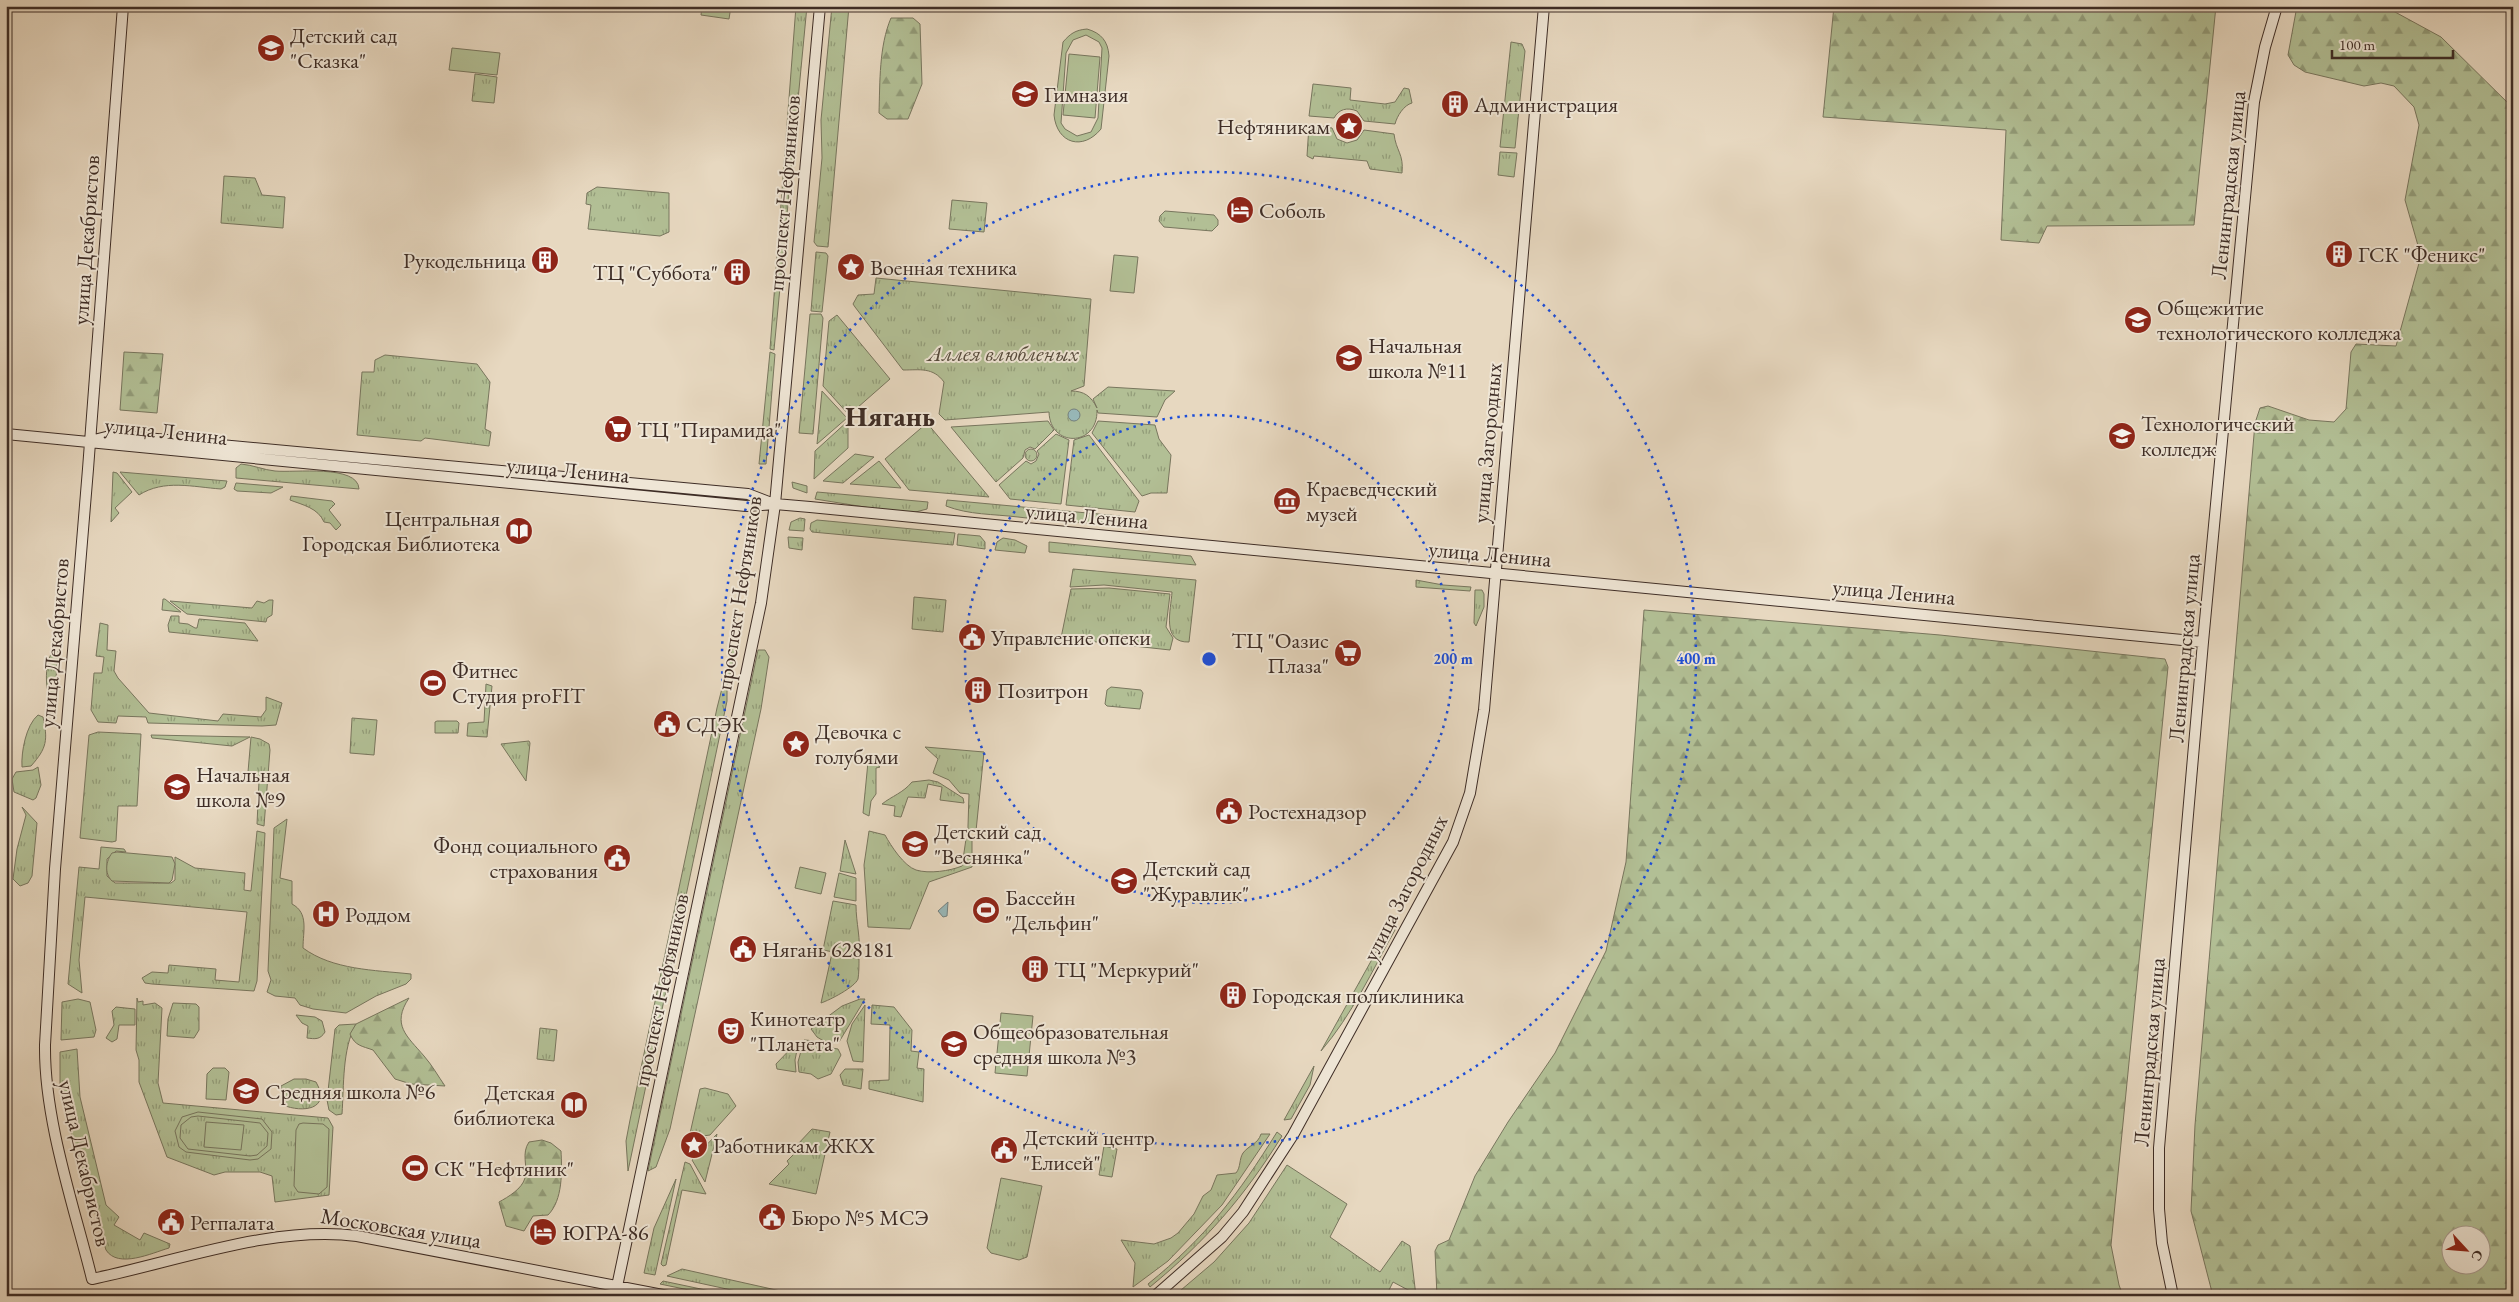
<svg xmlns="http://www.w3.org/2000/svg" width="2519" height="1302" font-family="'EB Garamond',serif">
<defs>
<pattern id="grass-tufts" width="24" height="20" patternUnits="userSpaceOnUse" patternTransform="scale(1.25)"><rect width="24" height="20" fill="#b2bf95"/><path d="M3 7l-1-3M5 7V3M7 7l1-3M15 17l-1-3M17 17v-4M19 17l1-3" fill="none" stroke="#929c79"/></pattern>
<pattern id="forest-firs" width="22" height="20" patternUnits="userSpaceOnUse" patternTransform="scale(1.25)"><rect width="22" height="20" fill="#b2bf95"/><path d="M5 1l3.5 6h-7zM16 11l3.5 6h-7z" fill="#929c79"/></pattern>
</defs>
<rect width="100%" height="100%" fill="#e7d8c0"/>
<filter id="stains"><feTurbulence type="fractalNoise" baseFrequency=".004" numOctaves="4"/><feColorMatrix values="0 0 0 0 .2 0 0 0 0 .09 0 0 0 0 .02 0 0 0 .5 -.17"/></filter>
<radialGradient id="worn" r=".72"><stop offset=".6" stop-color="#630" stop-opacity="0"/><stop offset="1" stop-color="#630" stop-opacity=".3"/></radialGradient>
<path fill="url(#grass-tufts)" stroke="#78765e" d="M 702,6 L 731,6 L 729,19 L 701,15 Z
M 796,6 L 807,6 L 774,350 L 770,349 Z
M 832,6 L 849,6 L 828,247 L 817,246 L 814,242 L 822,158 L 821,120 Z
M 1511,42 L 1522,44 L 1525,51 L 1515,148 L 1500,147 Z
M 475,74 L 497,77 L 494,103 L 472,101 Z
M 1313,84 L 1351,88 L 1350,100 L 1385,104 L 1395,102 L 1404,88 L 1409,89 L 1412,103 C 1404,105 1397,116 1395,124 L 1364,121 L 1357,111 C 1347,107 1339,109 1334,118 L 1309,116 Z
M 1309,125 L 1332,128 L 1337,139 L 1347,143 L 1357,140 L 1364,130 L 1394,134 C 1396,151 1404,154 1402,173 L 1370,169 L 1367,161 L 1314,156 L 1313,159 L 1307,156 Z
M 1500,152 L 1517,153 L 1514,177 L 1498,175 Z
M 224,176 L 255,178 L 262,195 L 285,197 L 283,228 L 221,223 Z
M 597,187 L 669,193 L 669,232 L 660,236 L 588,229 L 591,205 L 586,204 L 587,193 Z
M 952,200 L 987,203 L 984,232 L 949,229 Z
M 1165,211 L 1214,215 L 1218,220 L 1218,225 L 1212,231 L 1164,227 L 1159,221 L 1160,216 Z
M 816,252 L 826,253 L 828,256 L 822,312 L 811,311 Z
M 876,278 L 1091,299 L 1084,386 L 1071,391 C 1084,391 1091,396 1097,408 L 1093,399 L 1108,387 L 1175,391 L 1165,400 L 1157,417 L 1098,413 L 1097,410 C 1098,447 1050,448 1049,412 L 945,420 L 939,414 L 944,382 C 933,367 920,370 903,370 L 855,307 L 853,304 L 858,295 L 874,294 Z
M 810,314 L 821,314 L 823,318 L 813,434 L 799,433 Z
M 837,315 L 890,379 L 849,415 L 823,386 L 829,321 Z
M 770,352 L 775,354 L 766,464 L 759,464 Z
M 385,355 L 477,364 L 490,382 L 485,429 L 491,432 L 489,446 L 425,438 L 421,441 L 357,435 L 362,372 L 374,372 L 375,360 Z
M 822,391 L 847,418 L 817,444 Z
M 848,421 L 848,448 L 814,479 L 815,451 Z
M 1048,421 L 1054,430 L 1035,449 L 1030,447 L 1025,450 L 1023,458 L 996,482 L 951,427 Z
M 1098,421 L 1155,425 L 1159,439 L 1171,455 L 1167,493 L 1151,493 L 1142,496 L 1092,433 Z
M 927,423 L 989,497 L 909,490 L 885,459 Z
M 1056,434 L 1069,440 L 1061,504 L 1010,499 L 999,485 L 1026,461 L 1031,464 L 1036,461 L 1039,454 L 1037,451 Z
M 1089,435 L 1139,501 L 1135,512 L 1066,505 L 1074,440 Z
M1025 455a6 6 0 1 1 12 0a6 6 0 1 1-12 0Z
M 855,454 L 874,457 L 843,483 L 823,481 Z
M 879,461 L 901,488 L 850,484 Z
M 241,464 C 253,465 264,470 275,471 C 294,473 358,464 359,489 L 236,478 L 236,468 Z
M 113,472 L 117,473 L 132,492 L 115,508 L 119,513 L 111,522 Z
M 120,472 L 227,481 L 225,487 L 221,489 C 193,487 164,479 139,495 Z
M 792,482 L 807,486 L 807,493 L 793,488 Z
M 236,483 L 283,487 L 271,493 L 237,491 L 234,489 Z
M 817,492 L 928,502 L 927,509 L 908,514 L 815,499 Z
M 291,496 L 332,501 L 335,504 L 329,510 L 341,525 L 336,530 L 330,523 L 324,522 C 318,508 303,505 290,500 Z
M 947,500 L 1120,516 L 1121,522 C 1086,525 1053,521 1018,517 C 994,514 969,515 946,506 Z
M 800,518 L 805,519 L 804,531 L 789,530 L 791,522 Z
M 817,520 L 955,533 L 953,545 L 812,532 L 810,529 L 811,523 Z
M 958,534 L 980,536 L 985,542 L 985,549 L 957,545 Z
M 788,537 L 803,538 L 802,550 L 789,548 Z
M 1003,538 L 1015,540 L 1027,546 L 1025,553 L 995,550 L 997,542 Z
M 1049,542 L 1191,556 L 1196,565 L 1049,552 Z
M 1073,569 L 1196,580 L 1189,642 C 1161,643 1171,610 1172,592 L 1104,585 L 1070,587 Z
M 1416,580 L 1443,585 L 1471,587 L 1470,591 L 1416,587 Z
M 1109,588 L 1170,594 L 1166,627 L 1173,638 L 1170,650 L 1061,638 L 1071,589 Z
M 1475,590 L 1482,590 L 1484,594 L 1484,607 L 1476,626 L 1474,623 Z
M 914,597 L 946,600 L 943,632 L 912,629 Z
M 163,599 L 165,599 L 181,612 L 162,610 Z
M 269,600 L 273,600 L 272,615 L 267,618 L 266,622 L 187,614 L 170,601 L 252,608 L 257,601 L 264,603 Z
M 171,616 L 179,616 L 179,623 L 188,624 L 195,628 L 197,628 L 199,619 L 245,623 L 258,641 L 169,632 L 168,625 Z
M 100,623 L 108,625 L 107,650 L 116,651 L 114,671 L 118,678 L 149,713 L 218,721 L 223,714 L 261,717 L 266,710 L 266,697 L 282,703 L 276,725 L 262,726 L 148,723 L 146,717 L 118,716 L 116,723 L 98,722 L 91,710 L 94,673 L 102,673 L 104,657 L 96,656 Z
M 733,645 L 736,648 L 727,687 L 727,701 L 628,1171 L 626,1141 L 630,1120 L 717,708 Z
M 58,647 L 55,695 L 51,700 C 44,689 44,653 58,647 Z
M 758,650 L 765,650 L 769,657 L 761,709 L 670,1129 L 656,1167 L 648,1171 Z
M 486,684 L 492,686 L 487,737 L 467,736 L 468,723 L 484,722 Z
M 1111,687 L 1141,690 L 1143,693 L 1140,709 L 1107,706 L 1105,704 L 1107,690 Z
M 38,715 L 43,717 C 48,740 47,748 31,766 L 22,767 C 21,752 26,725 38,715 Z
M 352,718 L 377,720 L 374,755 L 350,753 Z
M 437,721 L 457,721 L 459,723 L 458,733 L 435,733 L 435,722 Z
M 98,732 L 141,734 L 137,806 L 118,806 L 116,841 L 112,842 L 80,838 L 89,735 Z
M 151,735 L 250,737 L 232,746 L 152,738 Z
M 251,737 L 260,739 L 269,744 L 270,750 L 264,826 L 257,824 L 259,781 L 248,772 Z
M 529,741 L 530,743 L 526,781 L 501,744 Z
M 925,747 L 984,752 L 976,831 L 968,829 L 968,826 L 969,794 L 960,793 L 949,780 L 933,773 L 938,759 Z
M 872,761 L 880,767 L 876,768 L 876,794 L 871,801 L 869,816 L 863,813 L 868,762 Z
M 38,767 L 41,785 L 36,798 L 33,800 L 14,792 L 12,779 L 16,772 L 33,770 Z
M 929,780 L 938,782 L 963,798 L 964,803 L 940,800 L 942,787 L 928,784 L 925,798 L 908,797 L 901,817 L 894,816 L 895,806 L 882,804 C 892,796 903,793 912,782 Z
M 22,807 L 37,823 L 32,876 L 28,883 L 20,886 L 13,879 L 17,849 L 26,815 Z
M 287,819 L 280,878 L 292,881 L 292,904 C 309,913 303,931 303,948 C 333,970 374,970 411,974 L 411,979 L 406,984 L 376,996 L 346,1013 L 313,1009 L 300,1005 L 295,998 L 275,996 L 267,992 L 271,980 L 268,971 L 274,828 Z
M 257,831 L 265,833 L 257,981 L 254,991 L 152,984 L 145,983 L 142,978 L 152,972 L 168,973 L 169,965 L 216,969 L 215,980 L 239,982 L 247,912 L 85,897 L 79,960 L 82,993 L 68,984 L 79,867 L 99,869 L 101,847 L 124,849 L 126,852 L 116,851 L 107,859 L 107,876 L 115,883 L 171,883 L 175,880 L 175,857 L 195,868 L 245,873 L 244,890 L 251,891 Z
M 869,831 L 885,835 C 891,846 904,866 916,870 C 929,874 950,871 962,866 L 966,839 L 972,837 L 972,867 L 929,882 L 910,929 L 868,927 L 864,865 Z
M 845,840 L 856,874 L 840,871 Z
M 839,873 L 856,878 L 856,901 L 834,897 Z
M 833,901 L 856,905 C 856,923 861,939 859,957 L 823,950 Z
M 1390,927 L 1394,927 L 1395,930 C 1372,971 1352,1015 1321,1051 Z
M 832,953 L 859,959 C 859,965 859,973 858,979 C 855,987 830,1000 821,1003 Z
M 137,998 L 138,1002 L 143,1001 L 143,1005 L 155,1003 L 162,1008 L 158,1083 L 163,1103 L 328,1118 L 333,1127 L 329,1195 L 275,1202 L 272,1176 L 260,1172 L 225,1172 L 214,1175 L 167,1157 L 139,1082 L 139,1060 L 136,1050 Z
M 78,999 L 90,1002 L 96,1030 L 94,1037 L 61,1040 L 62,1002 Z
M 860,999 L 865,999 L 839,1042 L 827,1043 L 817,1037 L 811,1029 L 842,1006 Z
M 173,1003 L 196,1004 L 199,1007 L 199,1030 L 194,1038 L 167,1036 L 168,1019 Z
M 865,1005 L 863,1062 L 853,1061 L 847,1041 L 852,1024 Z
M 872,1005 L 894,1007 L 912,1030 L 911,1051 L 919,1052 L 917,1068 L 924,1069 L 923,1102 L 869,1089 L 869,1081 L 889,1080 L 890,1025 L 871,1024 Z
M 116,1007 L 135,1009 L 135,1025 L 119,1025 L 117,1039 L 112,1042 L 106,1038 L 114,1025 L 112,1011 Z
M 296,1015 L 315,1017 L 322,1021 L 325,1032 C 320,1040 315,1039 307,1038 L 308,1026 L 302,1023 Z
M 356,1024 C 342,1049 344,1086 342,1114 L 336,1115 L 329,1110 L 327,1100 L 335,1029 L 339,1025 Z
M 540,1028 L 557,1030 L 554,1061 L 537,1059 Z
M 799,1040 L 795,1060 L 796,1072 L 777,1069 L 776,1064 Z
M 804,1040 C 817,1040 826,1048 838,1049 L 841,1055 L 831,1074 L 818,1079 L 811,1074 L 799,1072 L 798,1062 Z
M 77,1049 L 80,1097 L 106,1205 L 119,1217 L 114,1225 L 140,1240 L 144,1233 L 170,1244 L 169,1248 C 152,1253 118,1269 106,1250 L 66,1116 L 60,1088 L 60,1052 Z
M 1314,1066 L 1310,1085 L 1291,1119 L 1284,1120 Z
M 213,1068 L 225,1068 L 229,1072 L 226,1100 L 206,1099 L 207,1074 Z
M 845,1069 L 863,1069 L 861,1089 L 843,1085 L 840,1075 Z
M 294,1079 L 306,1079 L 316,1082 C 332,1110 302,1113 283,1105 L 281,1086 Z
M 705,1088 L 728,1094 L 736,1106 L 710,1135 L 689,1138 L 700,1089 Z
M 812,1129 L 830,1132 L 816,1194 L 769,1184 L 789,1164 L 787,1161 L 796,1152 L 797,1145 Z
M 1277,1132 L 1282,1136 C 1244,1197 1206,1241 1150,1287 L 1148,1284 C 1206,1237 1238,1195 1277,1132 Z
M 717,1134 L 705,1182 L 692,1160 Z
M 1261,1134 L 1270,1134 L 1222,1205 L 1168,1261 L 1133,1287 L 1135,1263 L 1121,1240 L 1154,1244 L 1171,1238 L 1178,1233 L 1194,1214 L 1203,1196 L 1211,1190 L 1217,1175 L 1236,1173 C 1241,1167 1239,1159 1243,1153 C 1249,1145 1258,1144 1261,1134 Z
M 707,1138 L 690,1156 L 688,1153 L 691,1139 Z
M 1104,1146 L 1117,1149 L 1112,1177 L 1099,1175 Z
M 685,1162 L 690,1164 L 706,1194 L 682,1190 L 666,1265 L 663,1266 L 661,1264 Z
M 1287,1165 L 1347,1204 L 1330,1237 L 1380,1272 L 1402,1241 L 1410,1246 L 1416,1296 L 1408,1296 L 1410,1291 L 1393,1282 L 1386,1296 L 1174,1296 L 1214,1262 L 1249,1223 Z
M 1001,1178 L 1042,1186 L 1027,1257 L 1019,1260 L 991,1253 L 987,1248 Z
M 676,1179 L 655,1275 L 644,1273 L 654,1228 Z
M 682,1269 L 803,1296 L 759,1296 L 667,1276 Z
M 663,1281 L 734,1296 L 718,1296 L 660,1284 Z"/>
<path fill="url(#forest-firs)" stroke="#78765e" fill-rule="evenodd" d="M 1834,6 L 2216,6 L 2194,225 L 2047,226 L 2039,243 L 2001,240 L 2006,130 L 1823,117 Z
M 2297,6 L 2384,6 L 2441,37 L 2513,108 L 2513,1296 L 2213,1296 L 2191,1211 L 2195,1125 L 2255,423 L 2260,408 L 2268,406 L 2309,420 L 2334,422 L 2346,409 L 2351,352 L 2356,344 L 2396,346 L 2421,256 L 2405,200 L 2419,125 L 2414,107 L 2394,86 L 2381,83 L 2364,86 L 2305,72 L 2294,65 L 2288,55 ZM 2482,1234 L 2482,1264 L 2452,1264 L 2452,1234 Z
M 891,18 L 913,18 L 920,24 L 922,84 L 908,119 L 887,119 L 879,113 C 880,82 879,46 891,18 Z
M 124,352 L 163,354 L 157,413 L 120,410 Z
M 1644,610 L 1940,635 L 2165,659 L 2168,667 L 2111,1245 L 2119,1285 L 2123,1296 L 1437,1296 L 1435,1251 L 1438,1245 L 1449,1240 L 1475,1176 L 1508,1122 L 1555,1053 L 1606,951 L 1626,862 Z
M 409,998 C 391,1025 407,1036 424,1056 C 432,1065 438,1076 445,1086 L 411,1084 L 395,1079 L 373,1050 C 362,1046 355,1046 350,1034 L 356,1024 Z
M 542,1140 L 551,1143 L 561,1151 C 562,1171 563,1200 548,1215 L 533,1216 L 524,1231 L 506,1226 L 499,1202 C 508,1197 522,1189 525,1178 C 528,1165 521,1154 529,1142 Z"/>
<path fill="#b2bf95" stroke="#78765e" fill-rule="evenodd" d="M 1087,29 C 1101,33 1108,41 1109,56 L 1101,129 C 1083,151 1057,144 1054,115 L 1063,42 C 1070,34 1075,30 1087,29 ZM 1086,35 L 1099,42 L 1102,48 L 1098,118 L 1091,132 L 1077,136 L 1065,129 L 1061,123 L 1066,53 L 1073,40 Z
M 452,48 L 500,53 L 497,75 L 449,70 Z
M 1069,54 L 1100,57 L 1095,118 L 1063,115 Z
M 1114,255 L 1138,257 L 1134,293 L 1110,291 Z
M 117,852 L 172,857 L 175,864 L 172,880 L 169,883 L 112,881 C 104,873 106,861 112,853 Z
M 800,867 L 826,873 L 821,894 L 795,888 Z
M 1001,1013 L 1033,1016 L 1027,1076 L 995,1073 Z
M 198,1112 L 262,1119 L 272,1132 L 271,1149 L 258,1159 L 250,1160 L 186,1152 L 179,1147 L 175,1131 L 182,1117 ZM 198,1116 L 260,1123 L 268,1133 L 267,1146 L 257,1155 L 250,1156 L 188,1149 L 180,1138 L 181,1125 L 191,1117 Z
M 206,1122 L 244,1125 L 241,1150 L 204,1147 Z
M 303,1123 L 323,1124 L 329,1129 L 327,1187 L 319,1194 L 298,1192 L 294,1186 L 296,1130 L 299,1124 Z"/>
<path fill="#98b8b9" stroke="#74807e" d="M1068 415a6 6 0 1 1 12 0a6 6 0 1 1-12 0Z
M 948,902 L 947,916 L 943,917 L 938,911 Z"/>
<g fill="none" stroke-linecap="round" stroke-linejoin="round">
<g stroke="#3e2d26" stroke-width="12">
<path id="secondary" d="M 123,6 L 88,469 L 55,869 L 45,1045 C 44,1120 74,1206 92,1279 C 175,1262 273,1225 357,1236 L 668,1296
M 6,434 L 746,506 L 775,504 L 810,507 L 2203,642
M 94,440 L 114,435 L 748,494 L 774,504
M 615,1296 L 761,603 L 775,504 L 820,6
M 1155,1296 L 1222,1237 L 1243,1212 L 1293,1135 L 1453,842 L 1470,793 L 1484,710 L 1544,6
M 2173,1296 L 2162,1243 L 2159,1209 L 2159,1148 L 2203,642 L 2254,102 L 2265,47 L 2277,6"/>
</g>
<use href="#secondary" stroke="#efe6d6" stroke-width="10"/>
</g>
<g fill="none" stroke="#1d4ed8" stroke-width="2.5" stroke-dasharray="2.5 5">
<circle cx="1209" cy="659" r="244"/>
<circle cx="1209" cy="659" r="487"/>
</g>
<defs>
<g id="school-disc" transform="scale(1.4375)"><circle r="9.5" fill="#8f2418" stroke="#efe6d6"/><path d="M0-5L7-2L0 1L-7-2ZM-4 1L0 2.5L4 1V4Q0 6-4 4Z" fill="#fff"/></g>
<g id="building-disc" transform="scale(1.4375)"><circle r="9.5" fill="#8f2418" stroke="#efe6d6"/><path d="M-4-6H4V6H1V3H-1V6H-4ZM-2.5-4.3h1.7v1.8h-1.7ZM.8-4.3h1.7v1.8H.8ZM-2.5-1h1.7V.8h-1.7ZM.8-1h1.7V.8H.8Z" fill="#fff"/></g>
<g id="sight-disc" transform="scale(1.4375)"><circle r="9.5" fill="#8f2418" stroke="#efe6d6"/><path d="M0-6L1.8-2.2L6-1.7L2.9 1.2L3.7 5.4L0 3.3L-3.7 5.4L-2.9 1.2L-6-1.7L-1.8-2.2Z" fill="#fff"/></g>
<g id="hotel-disc" transform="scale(1.4375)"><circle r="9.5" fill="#8f2418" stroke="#efe6d6"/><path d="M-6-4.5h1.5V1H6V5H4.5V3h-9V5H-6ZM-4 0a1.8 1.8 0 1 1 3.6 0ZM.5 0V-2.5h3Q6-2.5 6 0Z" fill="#fff"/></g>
<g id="university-disc" transform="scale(1.4375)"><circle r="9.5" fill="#8f2418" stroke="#efe6d6"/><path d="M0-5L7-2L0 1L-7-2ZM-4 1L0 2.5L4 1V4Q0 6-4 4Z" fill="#fff"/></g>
<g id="supermarket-disc" transform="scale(1.4375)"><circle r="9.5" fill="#8f2418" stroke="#efe6d6"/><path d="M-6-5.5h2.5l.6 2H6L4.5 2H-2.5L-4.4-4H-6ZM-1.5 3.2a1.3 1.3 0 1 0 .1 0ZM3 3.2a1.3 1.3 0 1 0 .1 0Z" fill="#fff"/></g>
<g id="museum-disc" transform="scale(1.4375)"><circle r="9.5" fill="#8f2418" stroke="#efe6d6"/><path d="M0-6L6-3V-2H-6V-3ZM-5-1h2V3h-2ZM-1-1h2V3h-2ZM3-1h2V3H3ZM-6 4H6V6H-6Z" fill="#fff"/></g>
<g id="library-disc" transform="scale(1.4375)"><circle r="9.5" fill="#8f2418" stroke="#efe6d6"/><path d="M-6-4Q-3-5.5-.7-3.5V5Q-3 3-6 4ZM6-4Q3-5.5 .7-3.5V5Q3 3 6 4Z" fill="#fff"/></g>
<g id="civic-disc" transform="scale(1.4375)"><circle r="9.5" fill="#8f2418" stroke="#efe6d6"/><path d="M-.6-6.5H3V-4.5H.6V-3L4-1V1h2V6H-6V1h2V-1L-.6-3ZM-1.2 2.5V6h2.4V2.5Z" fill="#fff"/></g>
<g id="stadium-disc" transform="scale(1.4375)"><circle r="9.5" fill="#8f2418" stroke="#efe6d6"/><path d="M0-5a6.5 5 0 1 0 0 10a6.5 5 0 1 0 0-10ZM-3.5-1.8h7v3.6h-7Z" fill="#fff"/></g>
<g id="hospital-disc" transform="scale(1.4375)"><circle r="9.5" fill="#8f2418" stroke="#efe6d6"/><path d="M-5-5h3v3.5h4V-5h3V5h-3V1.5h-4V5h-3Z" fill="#fff"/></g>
<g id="theatre-disc" transform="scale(1.4375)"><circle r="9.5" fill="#8f2418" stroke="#efe6d6"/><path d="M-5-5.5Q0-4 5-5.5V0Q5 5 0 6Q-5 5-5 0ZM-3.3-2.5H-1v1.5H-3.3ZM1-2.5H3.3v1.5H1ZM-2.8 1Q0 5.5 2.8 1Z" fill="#fff"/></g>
</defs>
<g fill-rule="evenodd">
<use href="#school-disc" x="271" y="48"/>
<use href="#school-disc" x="1025" y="94"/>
<use href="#building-disc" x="1455" y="104"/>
<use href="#sight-disc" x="1349" y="126"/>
<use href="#hotel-disc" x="1240" y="210"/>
<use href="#building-disc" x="2339" y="254"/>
<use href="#building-disc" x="545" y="260"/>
<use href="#sight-disc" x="851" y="267"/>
<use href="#building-disc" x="737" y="272"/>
<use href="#university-disc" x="2138" y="320"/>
<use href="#school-disc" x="1349" y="358"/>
<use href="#supermarket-disc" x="618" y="429"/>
<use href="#university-disc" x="2122" y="436"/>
<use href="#museum-disc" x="1287" y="501"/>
<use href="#library-disc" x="519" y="531"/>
<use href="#civic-disc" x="972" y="637"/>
<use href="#supermarket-disc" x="1348" y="653"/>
<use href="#stadium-disc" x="433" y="683"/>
<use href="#building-disc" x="978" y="690"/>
<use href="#civic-disc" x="667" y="724"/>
<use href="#sight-disc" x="796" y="744"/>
<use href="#school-disc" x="177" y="787"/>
<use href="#civic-disc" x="1229" y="811"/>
<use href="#school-disc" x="915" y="844"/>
<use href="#civic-disc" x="617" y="858"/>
<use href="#school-disc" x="1124" y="881"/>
<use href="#stadium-disc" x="986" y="910"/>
<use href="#hospital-disc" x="326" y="914"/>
<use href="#civic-disc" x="743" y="949"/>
<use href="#building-disc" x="1035" y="969"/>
<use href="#building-disc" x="1233" y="995"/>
<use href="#theatre-disc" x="731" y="1031"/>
<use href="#school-disc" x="954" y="1044"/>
<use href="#school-disc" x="246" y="1091"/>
<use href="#library-disc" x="574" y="1105"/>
<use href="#sight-disc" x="694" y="1145"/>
<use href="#civic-disc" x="1004" y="1150"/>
<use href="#stadium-disc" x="415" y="1168"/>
<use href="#civic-disc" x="772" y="1217"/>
<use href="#civic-disc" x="171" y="1222"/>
<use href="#hotel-disc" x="543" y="1232"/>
</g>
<g text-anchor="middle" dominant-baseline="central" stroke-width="4" stroke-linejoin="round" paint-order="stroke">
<g font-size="22" fill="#3e2d26" stroke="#efe6d6" text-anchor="start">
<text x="290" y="35">Детский сад<tspan x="290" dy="25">"Сказка"</tspan></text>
<text x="1044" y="94">Гимназия</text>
<text x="1474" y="104">Администрация</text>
<text x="1330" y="126" text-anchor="end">Нефтяникам</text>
<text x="1259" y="210">Соболь</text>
<text x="2358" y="254">ГСК "Феникс"</text>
<text x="526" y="260" text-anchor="end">Рукодельница</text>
<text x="870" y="267">Военная техника</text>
<text x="718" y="272" text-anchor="end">ТЦ "Суббота"</text>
<text x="2157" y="307">Общежитие<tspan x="2157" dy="25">технологического колледжа</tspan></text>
<text x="1368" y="345">Начальная<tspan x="1368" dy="25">школа №11</tspan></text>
<text x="2141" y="423">Технологический<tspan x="2141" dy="25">колледж</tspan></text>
<text x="637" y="429">ТЦ "Пирамида"</text>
<text x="1306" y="488">Краеведческий<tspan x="1306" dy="25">музей</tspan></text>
<text x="500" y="518" text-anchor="end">Центральная<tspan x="500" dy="25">Городская Библиотека</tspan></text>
<text x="991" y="637">Управление опеки</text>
<text x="1329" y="640" text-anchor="end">ТЦ "Оазис<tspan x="1329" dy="25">Плаза"</tspan></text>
<text x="452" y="670">Фитнес<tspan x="452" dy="25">Студия proFIT</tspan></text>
<text x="997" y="690">Позитрон</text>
<text x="686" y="724">СДЭК</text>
<text x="815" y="731">Девочка с<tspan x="815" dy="25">голубями</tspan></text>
<text x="196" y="774">Начальная<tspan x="196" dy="25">школа №9</tspan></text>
<text x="1248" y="811">Ростехнадзор</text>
<text x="934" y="831">Детский сад<tspan x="934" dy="25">"Веснянка"</tspan></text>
<text x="598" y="845" text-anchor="end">Фонд социального<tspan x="598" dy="25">страхования</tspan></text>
<text x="1143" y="868">Детский сад<tspan x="1143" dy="25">"Журавлик"</tspan></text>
<text x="1005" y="897">Бассейн<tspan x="1005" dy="25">"Дельфин"</tspan></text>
<text x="345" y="914">Роддом</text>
<text x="762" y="949">Нягань 628181</text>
<text x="1054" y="969">ТЦ "Меркурий"</text>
<text x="1252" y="995">Городская поликлиника</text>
<text x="750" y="1018">Кинотеатр<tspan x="750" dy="25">"Планета"</tspan></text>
<text x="973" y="1031">Общеобразовательная<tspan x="973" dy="25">средняя школа №3</tspan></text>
<text x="265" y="1091">Средняя школа №6</text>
<text x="555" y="1092" text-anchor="end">Детская<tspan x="555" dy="25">библиотека</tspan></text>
<text x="1023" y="1137">Детский центр<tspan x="1023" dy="25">"Елисей"</tspan></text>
<text x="713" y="1145">Работникам ЖКХ</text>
<text x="434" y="1168">СК "Нефтяник"</text>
<text x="791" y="1217">Бюро №5 МСЭ</text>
<text x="190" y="1222">Регпалата</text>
<text x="562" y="1232">ЮГРА-86</text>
</g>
<g font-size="22" fill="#3e2d26" stroke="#efe6d6">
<text transform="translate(2228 185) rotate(-84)">Ленинградская улица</text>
<text transform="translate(784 193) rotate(-85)">проспект Нефтяников</text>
<text transform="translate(86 240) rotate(-86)">улица Декабристов</text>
<text transform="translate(166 431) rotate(6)">улица Ленина</text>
<text transform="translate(1487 443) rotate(-85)">улица Загородных</text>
<text transform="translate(568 470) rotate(5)">улица Ленина</text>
<text transform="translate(1087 516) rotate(5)">улица Ленина</text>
<text transform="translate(1490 554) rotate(5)">улица Ленина</text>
<text transform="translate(1894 592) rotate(5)">улица Ленина</text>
<text transform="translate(739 593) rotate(-81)">проспект Нефтяников</text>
<text transform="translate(54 643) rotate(-85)">улица Декабристов</text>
<text transform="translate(2184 648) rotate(-85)">Ленинградская улица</text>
<text transform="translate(1405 888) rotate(-63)">улица Загородных</text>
<text transform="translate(661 990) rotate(-78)">проспект Нефтяников</text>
<text transform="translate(2149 1052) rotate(-85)">Ленинградская улица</text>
<text transform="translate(85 1163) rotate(77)">улица Декабристов</text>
<text transform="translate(401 1228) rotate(9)">Московская улица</text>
</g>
<g font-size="22" font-style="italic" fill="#554a3c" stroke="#efe6d6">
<text x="1003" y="353">Аллея влюбленых</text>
</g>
<g font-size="28" font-weight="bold" fill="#3e2d26" stroke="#efe6d6">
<text x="890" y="416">Нягань</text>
</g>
</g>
<circle cx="1209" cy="659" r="8" fill="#1d4ed8" stroke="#efe6d6" stroke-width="2.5"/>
<g font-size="15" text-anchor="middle" font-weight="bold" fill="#1d4ed8" stroke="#efe6d6" stroke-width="4" stroke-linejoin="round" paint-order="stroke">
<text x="1453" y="664">200 m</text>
<text x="1696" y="664">400 m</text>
</g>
<rect width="2519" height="1302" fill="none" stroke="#e7d8c0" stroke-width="25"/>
<rect x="8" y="8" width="2504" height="1287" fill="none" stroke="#3e2d26" stroke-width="2.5"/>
<rect x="12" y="12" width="2494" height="1277" fill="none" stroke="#3e2d26"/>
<g transform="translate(2466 1250) rotate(116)"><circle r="24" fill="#efe6d6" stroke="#a89c90"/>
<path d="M0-4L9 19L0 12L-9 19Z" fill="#8f2418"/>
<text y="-8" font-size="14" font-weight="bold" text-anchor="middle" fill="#3e2d26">С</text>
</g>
<path d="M2332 50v8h121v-8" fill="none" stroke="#3e2d26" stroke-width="2.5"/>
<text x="2339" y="50" font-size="15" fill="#3e2d26" stroke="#efe6d6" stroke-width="4" paint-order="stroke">100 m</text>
<rect width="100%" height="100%" filter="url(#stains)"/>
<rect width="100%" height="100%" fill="url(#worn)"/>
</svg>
